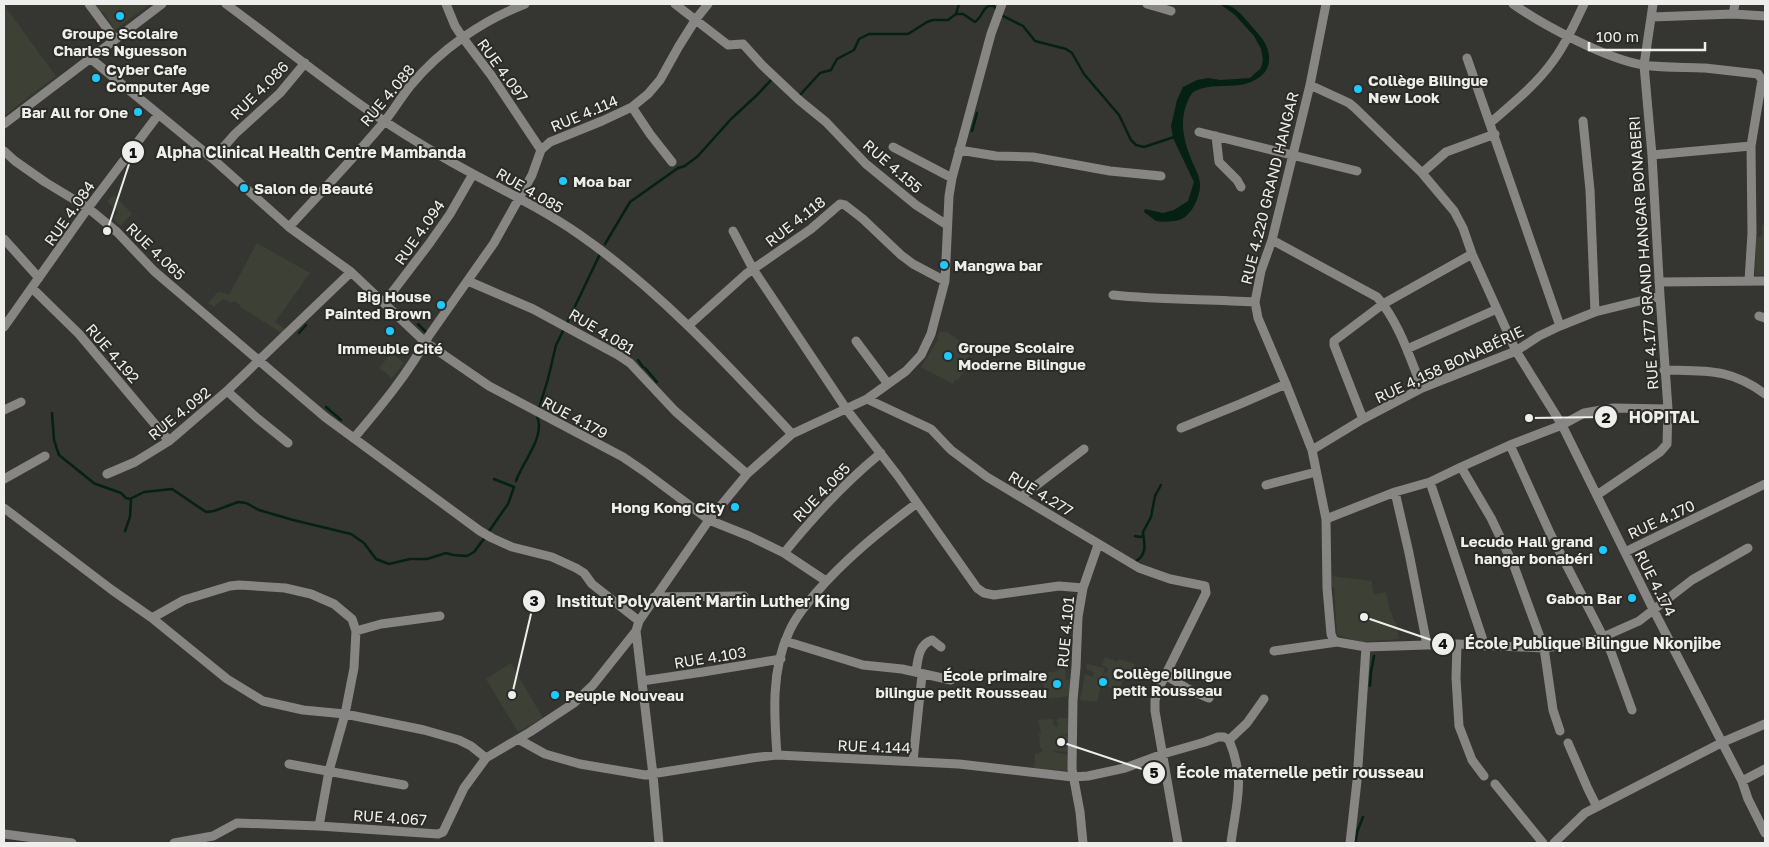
<svg xmlns="http://www.w3.org/2000/svg" width="1769" height="847" font-family="'Golos Text',sans-serif">
<rect width="100%" height="100%" fill="#353631"/>
<path fill="#3d4035" d="M 97,4 L 150,4 L 115,30 L 103,12 L 100,14 L 95,6 Z
M 4,5 L 56,76 L 4,116 Z
M 114,195 L 132,214 L 120,226 L 113,218 L 118,213 L 107,201 Z
M 1762,225 L 1765,225 L 1765,275 L 1755,275 L 1756,237 L 1762,236 Z
M 257,243 L 310,273 L 275,322 L 287,330 L 283,334 L 239,306 L 240,305 L 234,301 L 232,303 L 223,299 L 214,307 L 208,303 L 217,293 L 221,292 L 229,295 Z
M 940,331 L 949,333 L 972,351 L 966,361 L 969,364 L 958,380 L 956,379 L 953,384 L 921,367 L 939,338 L 937,337 Z
M 391,353 L 404,363 L 392,378 L 379,368 Z
M 1332,576 L 1372,581 L 1372,588 L 1374,594 L 1386,592 L 1389,608 L 1397,627 L 1399,639 L 1361,642 L 1337,635 L 1334,588 L 1331,587 Z
M 1105,657 L 1118,662 L 1119,659 L 1135,664 L 1131,674 L 1128,678 L 1123,675 L 1124,673 L 1121,671 L 1120,673 L 1122,674 L 1121,677 L 1124,679 L 1118,694 L 1114,692 L 1115,689 L 1101,685 L 1097,702 L 1080,700 L 1085,674 L 1093,677 L 1094,672 L 1086,669 L 1087,664 L 1105,668 L 1102,679 L 1104,673 L 1106,673 L 1108,668 L 1102,665 Z
M 511,663 L 543,718 L 518,732 L 486,679 Z
M 1059,669 L 1065,669 L 1066,680 L 1071,679 L 1071,696 L 1046,699 L 1045,691 L 1049,691 L 1049,688 L 1044,689 L 1041,673 L 1058,671 Z
M 1057,718 L 1070,718 L 1072,734 L 1059,735 L 1072,736 L 1071,752 L 1054,751 L 1054,749 L 1053,752 L 1071,755 L 1069,771 L 1034,768 L 1035,754 L 1039,754 L 1039,752 L 1042,752 L 1042,748 L 1040,748 L 1039,734 L 1041,733 L 1038,720 L 1053,719 L 1054,726 L 1056,727 L 1058,727 Z"/>
<path fill="#052014" d="M 1220,4 C 1232,4 1240,12 1247,21 C 1253,28 1262,37 1266,45 C 1276,68 1261,81 1240,85 C 1226,87 1209,84 1195,91 C 1191,93 1189,98 1187,103 C 1179,122 1184,142 1192,161 C 1195,168 1199,175 1200,183 C 1201,195 1192,216 1179,220 C 1172,222 1164,222 1156,221 L 1144,212 L 1145,209 L 1163,213 L 1174,210 L 1188,201 L 1194,182 L 1173,138 L 1171,126 L 1177,100 L 1183,87 L 1197,80 L 1208,78 L 1220,80 L 1250,78 L 1261,68 L 1263,60 L 1261,49 L 1254,36 L 1235,15 Z"/>
<g fill="none" stroke-linecap="round" stroke-linejoin="round">
<path stroke="#052014" stroke-width="2.5" d="M 956,14 L 959,4
M 1001,15 L 1023,26 L 1035,41 L 1066,49 L 1072,53 L 1084,74 L 1119,115 L 1131,140 L 1136,145 L 1144,147 L 1174,137
M 799,96 L 820,73 L 831,70 L 837,59 L 854,50 L 859,39 L 869,34 L 908,34 L 927,22 L 933,20 L 948,20 L 956,14 L 963,14 L 975,22 C 984,16 982,4 994,6 L 997,11
M 972,131 L 977,113
M 686,165 L 698,156 L 731,119 L 757,95 L 773,78
M 605,244 L 630,202 L 678,168 L 685,166
M 418,324 L 428,334
M 566,325 L 600,254
M 299,333 L 306,325
M 638,360 L 643,367
M 645,368 L 657,382
M 326,407 L 341,420
M 539,408 L 548,379 L 556,345 L 564,329
M 52,413 L 54,440 L 59,455 L 95,484
M 516,481 C 522,463 546,436 537,416
M 96,484 L 121,493 L 126,498 L 130,499 L 144,492 L 172,489 L 206,512 L 214,511 L 238,502 L 246,503 L 259,510 L 293,520 L 351,534 L 364,543 L 376,559 L 389,564 L 410,559 L 427,559 L 446,553 L 453,555 L 467,556 L 474,552 L 486,536
M 125,531 L 130,517 L 131,499
M 487,534 L 508,504 L 514,487 L 494,479
M 1135,536 L 1140,537 L 1143,536
M 1136,561 C 1148,554 1144,542 1143,532 L 1151,517 L 1155,496 L 1161,485
M 1370,686 L 1371,672 L 1374,656
M 1357,832 L 1363,817
M 1355,843 L 1357,833"/>
<path stroke="#878684" stroke-width="9" d="M 89,4 L 115,39
M 226,4 C 279,43 330,85 384,121 C 413,140 445,159 475,175 C 511,194 547,212 580,235 C 660,291 726,363 792,434
M 446,4 L 455,26 L 463,38 L 491,75 L 541,150
M 675,4 L 728,45 L 743,44 L 762,65 L 799,100 L 826,122 L 866,164 L 916,205 L 947,225
M 1147,4 L 1171,11
M 1326,4 L 1310,85 L 1272,240 L 1261,271 L 1255,302 L 1258,318 L 1286,384 L 1312,450 L 1326,519 L 1327,588 L 1331,634 L 1333,639 L 1337,642 L 1366,647 L 1457,644 L 1544,648 L 1581,643 L 1603,637 L 1639,621 L 1692,580 L 1748,548
M 1513,4 C 1543,25 1608,60 1644,65 C 1664,68 1684,67 1705,68 C 1722,70 1740,72 1758,74 L 1762,80 L 1751,146 L 1752,233 L 1749,281
M 1733,14 L 1735,4
M 1652,17 L 1733,14 L 1765,16
M 90,58 L 213,159 L 289,227 L 351,272 L 425,342 L 489,386 L 623,457 L 645,472 L 709,520 L 749,536 L 784,553 L 826,581
M 1467,58 L 1560,326
M 1310,85 L 1349,103 L 1355,108 L 1422,173 L 1454,211 L 1463,228 L 1472,254 L 1516,351 L 1562,425 L 1653,609 L 1742,781 L 1748,799 L 1765,833
M 632,107 L 650,134 L 672,162
M 1583,121 L 1590,190 L 1595,312
M 1490,123 C 1512,104 1536,85 1553,61 C 1566,44 1575,23 1584,4
M 4,124 L 162,4
M 1199,132 L 1357,171
M 1216,136 L 1219,162 L 1237,180 L 1241,187
M 893,147 L 952,178
M 959,150 L 996,156 L 1033,157 L 1110,171 L 1161,176
M 4,151 L 15,161 L 45,182 L 88,208 L 117,232 L 154,271 L 325,417 L 480,531 L 492,538 L 512,547 L 552,557 L 576,568 L 584,573 L 592,584 L 639,621
M 1652,155 L 1751,146
M 213,159 L 235,134 L 280,93 L 305,63
M 1422,173 L 1446,152 L 1495,134
M 289,227 C 321,192 354,158 384,122 C 394,110 401,97 411,85 C 441,49 482,21 525,4
M 733,231 L 753,269 L 847,410 L 898,476 L 977,588 L 984,593 L 994,595 L 1059,586 L 1083,588
M 4,239 L 39,278
M 1272,240 L 1377,297 C 1399,322 1410,358 1422,388
M 468,281 L 533,309 L 618,355 L 630,363 L 675,411 L 747,474
M 1659,282 L 1765,281
M 32,288 L 79,334 L 169,441
M 1113,295 C 1160,300 1208,299 1255,302
M 384,303 L 429,244 L 450,214 L 473,174
M 1759,316 L 1765,318
M 688,326 L 746,274 L 811,229 L 840,204 L 845,205 L 863,219 L 901,255 L 913,264 L 945,281
M 4,327 L 88,208 L 158,115
M 856,341 L 888,384
M 1407,349 L 1497,309
M 1664,370 C 1706,371 1730,368 1765,394
M 227,391 L 257,418 L 288,443
M 867,399 L 931,429 L 951,450 L 987,477 L 1139,568 L 1170,579 L 1205,586 L 1206,593 L 1160,686 L 1155,700 L 1155,711 L 1178,843
M 4,410 L 21,402
M 1363,419 L 1334,345 L 1334,341 L 1383,304 L 1472,254
M 1181,428 L 1240,404 L 1286,384
M 354,438 C 381,406 408,374 428,337 L 494,243 L 532,175 L 541,150 L 550,142 L 602,121 L 632,107 L 648,94 L 660,80 L 679,46 L 696,19 L 708,4
M 1510,445 L 1550,533 L 1611,652 L 1632,710
M 1312,450 L 1363,419 L 1422,388 L 1516,351 L 1539,336 L 1560,326 L 1595,312 L 1660,296
M 1461,467 L 1491,518 L 1514,566 L 1544,648 L 1553,710 L 1560,731
M 107,474 L 135,462 L 169,441 L 227,391 L 351,272
M 4,479 L 45,456
M 1430,482 L 1485,646
M 1266,485 L 1316,472
M 1395,492 L 1409,553 L 1427,645
M 1597,495 L 1660,452 L 1667,444 L 1668,409 L 1660,296 L 1652,155 L 1644,65 L 1653,4
M 1021,497 L 1084,449
M 4,508 L 112,590 L 152,618 L 227,679 L 263,701 L 303,710 L 345,714 L 424,730 L 459,740 L 471,746 L 486,758
M 1326,519 L 1395,492 L 1430,482 L 1461,467 L 1510,445 L 1562,425 L 1584,413 L 1613,408 L 1668,409
M 1625,552 L 1765,484
M 784,553 C 814,516 844,483 881,453
M 654,597 L 744,596
M 152,618 L 184,600 L 230,586 L 239,585 L 285,588 L 311,594 L 334,604 L 352,619 L 356,631 L 354,668 L 345,714 L 329,771 L 319,826
M 356,631 L 381,624 L 440,616
M 785,641 L 863,665 L 902,669 L 951,680
M 1457,644 L 1456,678 L 1459,726 L 1472,760 L 1484,776
M 1274,651 L 1337,642
M 916,672 C 918,660 918,645 932,640 L 941,647
M 1165,675 L 1190,690 L 1209,698
M 642,681 L 703,672 L 781,659
M 518,739 L 545,754 L 580,764 L 645,775 L 752,758 L 777,755 L 959,764 L 1073,777 L 1088,776 L 1125,768 L 1163,754 L 1205,742 L 1218,737 L 1224,737 L 1229,740
M 1229,740 C 1246,781 1236,802 1231,843
M 1229,740 L 1247,723 L 1264,699
M 1568,743 L 1588,789 L 1597,807
M 777,755 C 774,714 771,670 789,632 C 795,618 805,606 815,594 C 845,559 880,531 917,503
M 913,761 L 922,675
M 289,764 L 404,785
M 1742,781 L 1765,769
M 1495,784 L 1543,843
M 4,834 L 72,843
M 174,843 L 213,836 L 237,823 L 319,826 L 438,834 L 443,832 L 464,788 L 486,758 L 530,732 L 574,703 L 593,685 L 636,631
M 659,843 L 653,775 L 636,631 L 639,621 L 709,520 L 747,474 L 792,434 L 867,399 L 906,371 L 921,355 L 931,334 L 945,281 L 949,196 L 952,178 L 991,34 L 1002,4
M 1083,843 L 1080,812 L 1072,769 L 1073,700 L 1076,667 L 1078,617 L 1083,588 L 1098,545
M 1350,843 L 1357,781 L 1366,647
M 1554,843 L 1585,813 L 1723,742 L 1765,724"/>
</g>
<g fill="#20c9fd" stroke="#2b2c27" stroke-width="2">
<circle cx="120" cy="16" r="5"/>
<circle cx="96" cy="78" r="5"/>
<circle cx="1358" cy="89" r="5"/>
<circle cx="138" cy="112" r="5"/>
<circle cx="563" cy="181" r="5"/>
<circle cx="244" cy="188" r="5"/>
<circle cx="944" cy="265" r="5"/>
<circle cx="441" cy="305" r="5"/>
<circle cx="390" cy="331" r="5"/>
<circle cx="948" cy="356" r="5"/>
<circle cx="735" cy="507" r="5"/>
<circle cx="1603" cy="550" r="5"/>
<circle cx="1632" cy="598" r="5"/>
<circle cx="1103" cy="682" r="5"/>
<circle cx="1057" cy="684" r="5"/>
<circle cx="555" cy="695" r="5"/>
</g>
<g text-anchor="middle" dominant-baseline="central" stroke-width="4" stroke-linejoin="round" paint-order="stroke">
<g font-size="15" font-weight="bold" fill="#eeefec" stroke="#2b2c27" text-anchor="start">
<text x="120" y="33" text-anchor="middle">Groupe Scolaire<tspan x="120" dy="17">Charles Nguesson</tspan></text>
<text x="106" y="69">Cyber Cafe<tspan x="106" dy="17">Computer Age</tspan></text>
<text x="1368" y="80">Collège Bilingue<tspan x="1368" dy="17">New Look</tspan></text>
<text x="128" y="112" text-anchor="end">Bar All for One</text>
<text x="573" y="181">Moa bar</text>
<text x="254" y="188">Salon de Beauté</text>
<text x="954" y="265">Mangwa bar</text>
<text x="431" y="296" text-anchor="end">Big House<tspan x="431" dy="17">Painted Brown</tspan></text>
<text x="958" y="347">Groupe Scolaire<tspan x="958" dy="17">Moderne Bilingue</tspan></text>
<text x="390" y="348" text-anchor="middle">Immeuble Cité</text>
<text x="725" y="507" text-anchor="end">Hong Kong City</text>
<text x="1593" y="541" text-anchor="end">Lecudo Hall grand<tspan x="1593" dy="17">hangar bonabéri</tspan></text>
<text x="1622" y="598" text-anchor="end">Gabon Bar</text>
<text x="1113" y="673">Collège bilingue<tspan x="1113" dy="17">petit Rousseau</tspan></text>
<text x="1047" y="675" text-anchor="end">École primaire<tspan x="1047" dy="17">bilingue petit Rousseau</tspan></text>
<text x="565" y="695">Peuple Nouveau</text>
</g>
<g font-size="15" fill="#eeefec" stroke="#2b2c27">
<text transform="translate(503 70) rotate(54)">RUE 4.097</text>
<text transform="translate(259 90) rotate(-45)">RUE 4.086</text>
<text transform="translate(387 95) rotate(-50)">RUE 4.088</text>
<text transform="translate(584 113) rotate(-23)">RUE 4.114</text>
<text transform="translate(893 166) rotate(41)">RUE 4.155</text>
<text transform="translate(1269 188) rotate(-76)">RUE 4.220 GRAND HANGAR</text>
<text transform="translate(530 190) rotate(30)">RUE 4.085</text>
<text transform="translate(69 213) rotate(-55)">RUE 4.084</text>
<text transform="translate(795 221) rotate(-38)">RUE 4.118</text>
<text transform="translate(419 232) rotate(-55)">RUE 4.094</text>
<text transform="translate(156 251) rotate(44)">RUE 4.065</text>
<text transform="translate(1643 253) rotate(-94)">RUE 4.177 GRAND HANGAR BONABERI</text>
<text transform="translate(602 331) rotate(31)">RUE 4.081</text>
<text transform="translate(113 353) rotate(49)">RUE 4.192</text>
<text transform="translate(1449 364) rotate(-25)">RUE 4,158 BONABÉRIE</text>
<text transform="translate(179 413) rotate(-39)">RUE 4.092</text>
<text transform="translate(575 417) rotate(28)">RUE 4.179</text>
<text transform="translate(821 492) rotate(-46)">RUE 4.065</text>
<text transform="translate(1041 493) rotate(31)">RUE 4.277</text>
<text transform="translate(1661 519) rotate(-25)">RUE 4.170</text>
<text transform="translate(1656 583) rotate(63)">RUE 4.174</text>
<text transform="translate(1065 632) rotate(-85)">RUE 4.101</text>
<text transform="translate(710 657) rotate(-9)">RUE 4.103</text>
<text transform="translate(874 746) rotate(2)">RUE 4.144</text>
<text transform="translate(390 817) rotate(4)">RUE 4.067</text>
</g>
</g>
<path fill="none" stroke="#eeefec" stroke-width="2" d="M107 231L133 152M1529 418L1606 417M512 695L534 601M1364 617L1443 644M1061 742L1154 773"/>
<g fill="#eeefec" stroke="#2b2c27" stroke-width="2">
<circle cx="107" cy="231" r="5"/>
<circle cx="1529" cy="418" r="5"/>
<circle cx="512" cy="695" r="5"/>
<circle cx="1364" cy="617" r="5"/>
<circle cx="1061" cy="742" r="5"/>
<circle cx="133" cy="152" r="12"/>
<circle cx="1606" cy="417" r="12"/>
<circle cx="534" cy="601" r="12"/>
<circle cx="1443" cy="644" r="12"/>
<circle cx="1154" cy="773" r="12"/>
</g>
<g font-size="15" text-anchor="middle" font-weight="bold" fill="#111">
<text x="133" y="158">1</text>
<text x="1606" y="423">2</text>
<text x="534" y="606">3</text>
<text x="1443" y="649">4</text>
<text x="1154" y="778">5</text>
</g>
<g font-size="16" text-anchor="middle" font-weight="bold" fill="#eeefec" stroke="#2b2c27" stroke-width="4" stroke-linejoin="round" paint-order="stroke">
<text x="311" y="158">Alpha Clinical Health Centre Mambanda</text>
<text x="1664" y="423">HOPITAL</text>
<text x="703" y="607">Institut Polyvalent Martin Luther King</text>
<text x="1593" y="649">École Publique Bilingue Nkonjibe</text>
<text x="1300" y="778">École maternelle petir rousseau</text>
</g>
<rect width="1769" height="847" fill="none" stroke="#eeefec" stroke-width="10"/>
<path d="M1589 42v8h116v-8" fill="none" stroke="#eeefec" stroke-width="2.5"/>
<text x="1596" y="42" font-size="15" fill="#eeefec" stroke="#2b2c27" stroke-width="4" paint-order="stroke">100 m</text>
</svg>
